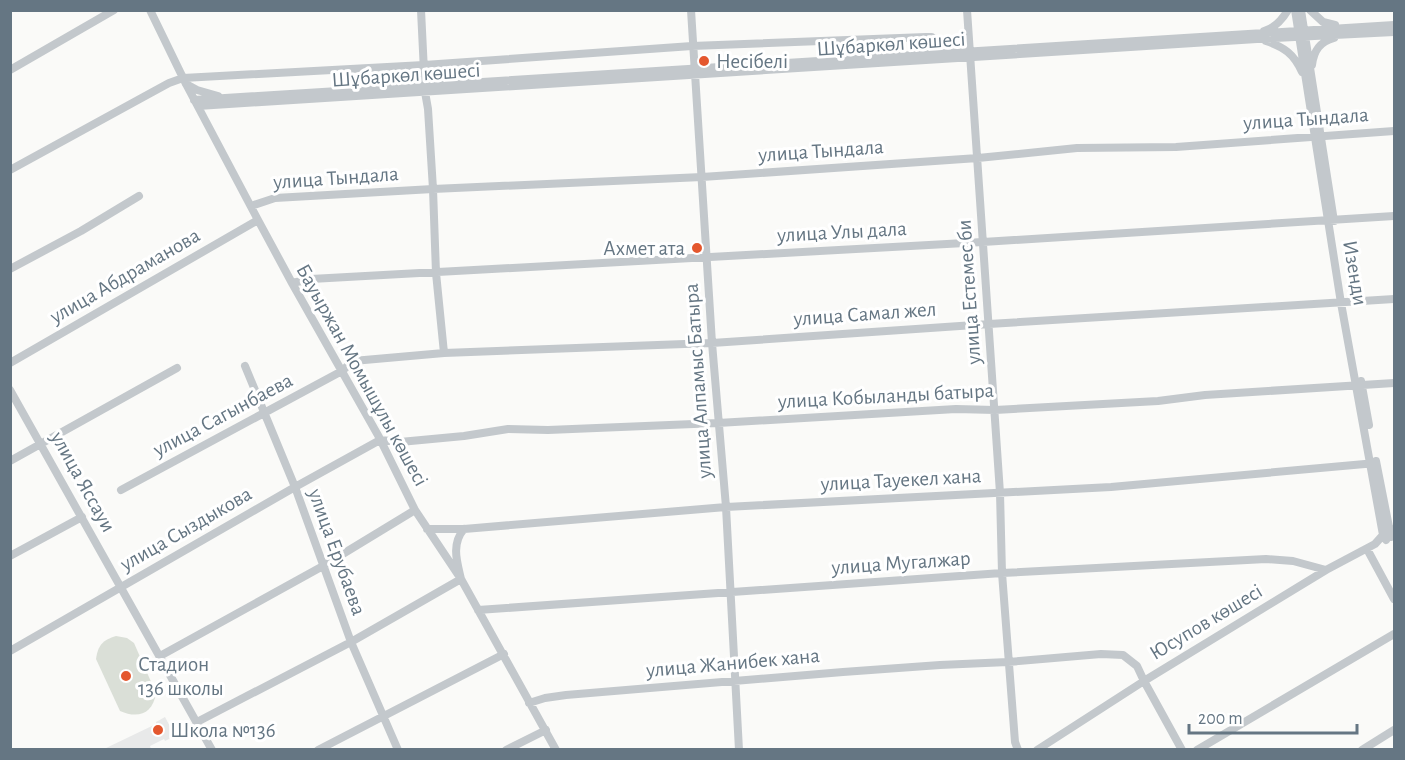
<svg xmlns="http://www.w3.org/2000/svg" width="1405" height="760" font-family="'Alegreya Sans',sans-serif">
<rect width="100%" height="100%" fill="#fafaf8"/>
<path fill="#e8e9e9" d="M 165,717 L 175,736 L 165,741 L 164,739 L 150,746 L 151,749 L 104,749 L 156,724 L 156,722 Z"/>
<path fill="#dadfd7" d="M 116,636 L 127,638 L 134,643 L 156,693 C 153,714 138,719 120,711 L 96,659 C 98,645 103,640 116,636 Z"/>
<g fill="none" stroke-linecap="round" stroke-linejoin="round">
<path stroke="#c3c8cc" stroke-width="8" d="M 150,10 L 186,84 L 258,220 L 292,283 L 379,437 L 415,510 L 461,579 L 556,750
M 421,10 L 425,92 L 428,109 L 433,189 L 436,273 L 444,353
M 691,10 L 712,343 L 726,507 L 739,750
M 967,10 L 1000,493 L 1002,573 L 1015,742 L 1018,750
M 1295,10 L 1341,303 L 1383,535 L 1386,540
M 1301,10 L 1334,221
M 1310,10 L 1323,22 L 1335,25
M 1264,31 C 1275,28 1282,20 1288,10
M 1266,41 C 1284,47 1294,54 1302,72
M 1312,65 C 1314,50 1320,42 1334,38
M 10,70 L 114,10
M 186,84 L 197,90 L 218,96
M 194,100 L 1394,25
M 198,106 L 1257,39 L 1394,32
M 10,170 L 147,95 L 169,83 L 183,78 L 424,65 L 692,46 L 926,37 L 932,37 L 936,42 L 939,53
M 251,206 L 275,198 L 433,189 L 702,177 L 978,158 L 1077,148 L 1176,147 L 1394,131
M 10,269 L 81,231 L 139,196
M 292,283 L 311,279 L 983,242 L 1394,216
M 10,363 L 258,220
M 245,366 L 295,487 L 351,642 L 398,750
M 1361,381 L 1369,425
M 10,390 L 212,750
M 10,461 L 177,368
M 1376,461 L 1391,537
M 121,490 L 342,371 L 353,361 L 444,353 L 712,343 L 989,324 L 1394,299
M 427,529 L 464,529 L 726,507 L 1111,487 L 1376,463
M 1367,549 L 1394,599
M 10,556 L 82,517
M 478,610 L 1002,573 L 1266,559 L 1293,561 L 1326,570
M 10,651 L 295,487 L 380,440 L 400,442 L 464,436 L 508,429 L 548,430 L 718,423 L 956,409 L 995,410 L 1158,401 L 1205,395 L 1394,383
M 160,656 L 323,566 L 415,510
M 529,703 L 545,698 L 566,695 L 843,672 L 940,665 L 1008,662 L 1101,654 L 1123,655 L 1137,666 L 1144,681 L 1182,750
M 197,722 L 351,642 L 461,579 C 457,562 451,544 464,529
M 318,750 L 504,654
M 506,750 L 546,730
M 1037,750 L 1144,681 L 1326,570 L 1375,544 L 1383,535 L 1394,529
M 1197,750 L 1394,634
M 1362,750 L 1394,730"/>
</g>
<g fill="#e4572e" stroke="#fff" stroke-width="2">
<circle cx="704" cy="61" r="6"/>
<circle cx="697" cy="248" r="6"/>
<circle cx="126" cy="676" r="6"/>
<circle cx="158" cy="730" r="6"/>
</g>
<g text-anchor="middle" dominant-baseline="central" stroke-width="6" stroke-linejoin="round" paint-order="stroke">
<g font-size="21" fill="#657683" stroke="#fff">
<text transform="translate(891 44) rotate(-4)">Шұбаркөл көшесі</text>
<text transform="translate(406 75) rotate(-4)">Шұбаркөл көшесі</text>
<text transform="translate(1306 119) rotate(-4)">улица Тындала</text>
<text transform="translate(821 151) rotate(-4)">улица Тындала</text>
<text transform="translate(336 178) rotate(-4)">улица Тындала</text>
<text transform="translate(842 232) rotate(-3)">улица Улы дала</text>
<text transform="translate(1355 273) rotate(80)">Изенди</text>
<text transform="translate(125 276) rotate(-30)">улица Абдраманова</text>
<text transform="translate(969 292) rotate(-94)">улица Естемес би</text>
<text transform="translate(865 314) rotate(-4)">улица Самал жел</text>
<text transform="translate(362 375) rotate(61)">Бауыржан Момышұлы көшесі</text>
<text transform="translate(698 381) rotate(-94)">улица Алпамыс Батыра</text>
<text transform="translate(886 396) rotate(-3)">улица Кобыланды батыра</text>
<text transform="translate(223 415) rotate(-28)">улица Сагынбаева</text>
<text transform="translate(901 480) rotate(-3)">улица Тауекел хана</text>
<text transform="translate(83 482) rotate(61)">улица Яссауи</text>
<text transform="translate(186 529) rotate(-30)">улица Сыздыкова</text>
<text transform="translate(337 552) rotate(70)">улица Ерубаева</text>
<text transform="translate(901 563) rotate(-4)">улица Мугалжар</text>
<text transform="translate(1206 622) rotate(-31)">Юсупов көшесі</text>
<text transform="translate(733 663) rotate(-5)">улица Жанибек хана</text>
</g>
<g font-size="21" fill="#657683" stroke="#fff" text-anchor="start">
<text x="716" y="61">Несібелі</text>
<text x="685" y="248" text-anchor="end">Ахмет ата</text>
<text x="138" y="664">Стадион<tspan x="138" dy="24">136 школы</tspan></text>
<text x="170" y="730">Школа №136</text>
</g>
</g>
<rect width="1405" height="760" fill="none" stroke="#657683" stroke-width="24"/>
<path d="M1189 724v9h168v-9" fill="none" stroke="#657683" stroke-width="3"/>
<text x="1198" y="724" font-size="18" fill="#657683" stroke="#ffffff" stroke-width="4.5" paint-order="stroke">200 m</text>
</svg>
